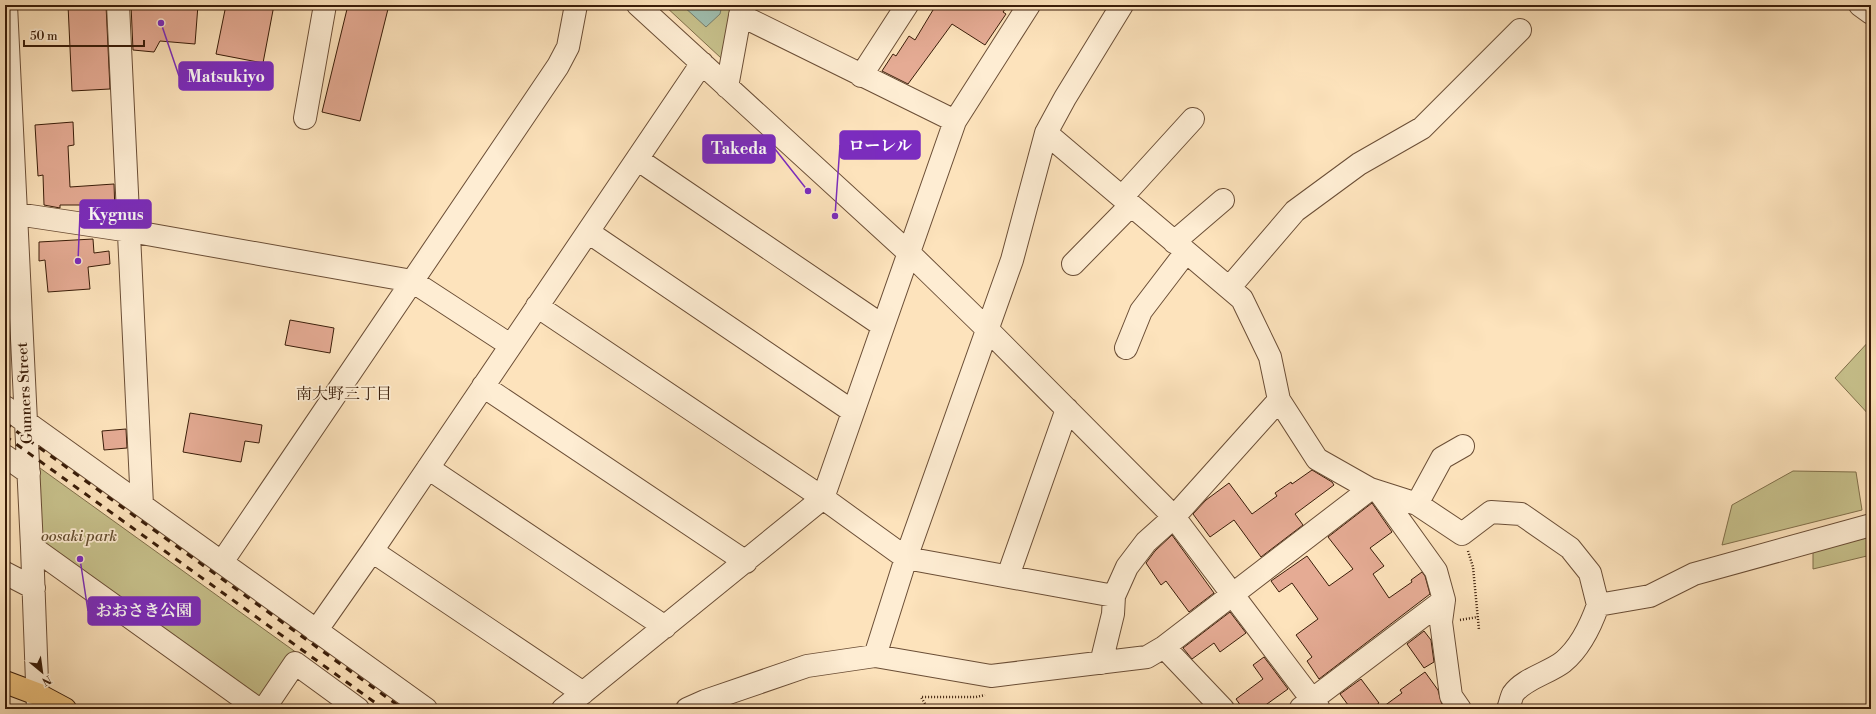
<svg xmlns="http://www.w3.org/2000/svg" width="1876" height="714" font-family="'Libre Bodoni','Noto Serif JP',serif">
<rect width="100%" height="100%" fill="#fde3bc"/>
<filter id="stains"><feTurbulence type="fractalNoise" baseFrequency=".005" numOctaves="4"/><feColorMatrix values="0 0 0 0 .2 0 0 0 0 .09 0 0 0 0 .02 0 0 0 .5 -.17"/></filter>
<radialGradient id="worn" r=".72"><stop offset=".6" stop-color="#630" stop-opacity="0"/><stop offset="1" stop-color="#630" stop-opacity=".3"/></radialGradient>
<path fill="#c7c18c" stroke="#806f4a" d="M 664,5 L 734,5 L 726,55 L 721,58 Z
M 1871,339 L 1871,417 L 1835,378 Z
M 33,463 L 297,653 L 261,708 L 36,546 Z
M 1793,471 L 1856,472 L 1862,510 L 1722,545 L 1732,505 Z
M 1871,537 L 1871,555 L 1813,569 L 1813,550 Z"/>
<path fill="#9fbeaf" stroke="#777e6d" d="M 682,5 L 722,5 L 720,14 L 706,27 Z"/>
<path fill="#e5ab94" stroke="#3a1d09" d="M 68,5 L 106,5 L 110,89 L 72,91 Z
M 131,5 L 198,5 L 195,44 L 160,41 L 154,52 L 133,50 Z
M 226,5 L 274,5 L 263,63 L 216,54 Z
M 348,5 L 389,5 L 360,121 L 322,112 Z
M 936,5 L 1008,5 L 1003,12 L 1006,14 L 985,45 L 952,24 L 908,84 L 882,71 L 893,54 L 896,56 L 909,36 L 915,40 Z
M 73,122 L 74,145 L 68,146 L 70,187 L 114,184 L 115,212 L 91,212 L 91,205 L 60,205 L 60,208 L 44,205 L 43,175 L 38,176 L 35,125 Z
M 93,239 L 94,253 L 109,251 L 110,264 L 88,267 L 90,289 L 48,292 L 45,260 L 39,261 L 39,242 Z
M 290,320 L 334,328 L 330,353 L 285,345 Z
M 190,413 L 262,425 L 259,443 L 245,441 L 241,462 L 183,452 Z
M 126,429 L 127,448 L 104,450 L 102,431 Z
M 1312,470 L 1332,482 L 1334,485 L 1295,514 L 1303,525 L 1261,557 L 1234,520 L 1210,537 L 1193,514 L 1206,500 L 1229,483 L 1252,514 L 1277,496 L 1275,493 L 1291,482 L 1292,484 Z
M 1372,503 L 1392,532 L 1370,548 L 1384,566 L 1373,574 L 1389,598 L 1412,582 L 1411,580 L 1422,572 L 1425,576 L 1430,594 L 1319,679 L 1307,661 L 1312,657 L 1296,635 L 1318,619 L 1292,583 L 1279,592 L 1271,581 L 1307,556 L 1329,586 L 1353,569 L 1328,537 Z
M 1172,535 L 1214,593 L 1189,612 L 1166,581 L 1161,585 L 1146,563 L 1155,551 Z
M 1230,612 L 1246,633 L 1220,652 L 1214,643 L 1192,659 L 1183,648 Z
M 1424,631 L 1431,640 L 1434,662 L 1424,668 L 1407,644 Z
M 1264,657 L 1288,689 L 1260,709 L 1243,709 L 1236,699 L 1263,679 L 1253,665 Z
M 1425,672 L 1438,690 L 1442,705 L 1435,709 L 1380,709 L 1402,693 L 1400,690 Z
M 1361,679 L 1379,703 L 1371,709 L 1351,709 L 1340,694 Z"/>
<g fill="none" stroke-linecap="round" stroke-linejoin="round">
<g stroke="#6b4e36" stroke-width="24">
<path id="minor" d="M 6,5 L 32,547 L 38,709
M 118,5 L 142,505
M 638,5 L 909,253 L 988,330 L 1174,517 L 1319,709
M 1860,5 L 1871,13
M 740,15 L 955,121
M 861,76 L 907,5
M 727,87 L 742,5
M 305,118 L 325,5
M 1046,133 L 1065,98 L 1122,5
M 637,159 L 883,326
M 1122,197 L 1193,119
M 17,214 L 130,231 L 412,281 L 510,345
M 588,232 L 852,411
M 1174,242 L 1223,200
M 1073,264 L 1131,205
M 1229,288 L 1295,211 L 1359,164 L 1422,128 L 1520,30
M 537,306 L 823,498 L 906,558 L 1114,596
M 1126,348 L 1141,311 L 1186,252
M 483,386 L 746,562
M 1279,400 L 1317,459 L 1370,489 L 1417,504 L 1462,534 L 1491,512 L 1521,514 L 1570,548 L 1590,573 L 1598,605
M 5,407 L 426,709
M 5,456 L 29,473
M 428,468 L 665,627
M 1380,493 L 1436,571 L 1444,600 L 1441,622 L 1451,696 L 1460,709
M 1417,504 L 1442,458 L 1463,446
M 32,547 L 258,709
M 372,551 L 583,693
M 222,562 L 558,66 L 568,47 L 576,5
M 5,573 L 34,588
M 1008,576 L 1067,409
M 316,631 L 372,551 L 702,63
M 1164,647 L 1223,709
M 875,656 L 906,558 L 1012,260 L 1046,133 L 1242,299 L 1270,357 L 1279,400 L 1174,517 L 1146,542 L 1127,567 L 1114,596 L 1113,614 L 1101,663
M 1301,708 L 1444,600
M 264,709 L 295,663 L 358,709
M 563,709 L 823,498 L 955,121 L 1029,5
M 687,709 L 705,701 L 807,666 L 875,656 L 991,676 L 1147,657 L 1164,647 L 1370,489
M 1508,709 C 1510,704 1511,698 1513,694 C 1523,679 1549,673 1563,662 C 1580,648 1591,625 1598,605 L 1650,596 L 1694,574 L 1871,525"/>
</g>
<g stroke="#3a1d09" stroke-width="24">
<path id="major" d="M 5,682 L 37,694 L 65,709"/>
</g>
<path stroke="#3a1d09" stroke-width="2.5" stroke-dasharray="1 2" stroke-linecap="butt" d="M 1468,551 L 1473,567 L 1479,630
M 1460,620 L 1478,617
M 928,709 L 921,697 L 976,697 L 985,695"/>
<use href="#minor" stroke="#feedd3" stroke-width="22"/>
<use href="#major" stroke="#eec27e" stroke-width="22"/>
<path stroke="#3a1d09" stroke-width="3" stroke-dasharray="7 7" stroke-linecap="butt" d="M 5,423 L 403,709
M 5,436 L 384,709"/>
</g>
<g text-anchor="middle" dominant-baseline="central" stroke-width="3.5" stroke-linejoin="round" paint-order="stroke">
<g font-size="15" fill="#3a1d09" stroke="#feedd3">
<text transform="translate(25 393) rotate(-93)">Gunners Street</text>
</g>
<g font-size="15" font-style="italic" fill="#644e30" stroke="#feedd3">
<text x="79" y="536">oosaki park</text>
</g>
<g font-size="16" fill="#3a1d09" stroke="#feedd3">
<text x="344" y="394">南大野三丁目</text>
</g>
</g>
<path fill="none" stroke="#7b2cbf" stroke-width="1.5" d="M161 23L179 76M835 216L840 145M808 191L775 149M78 261L80 214M80 559L88 611"/>
<g fill="#7b2cbf" stroke="#feedd3" stroke-width="1.5">
<circle cx="161" cy="23" r="4"/>
<circle cx="835" cy="216" r="4"/>
<circle cx="808" cy="191" r="4"/>
<circle cx="78" cy="261" r="4"/>
<circle cx="80" cy="559" r="4"/>
</g>
<g fill="#7b2cbf" stroke="#7b2cbf" stroke-width="1.5">
<rect x="179" y="62" width="94" height="28" rx="4"/>
<rect x="840" y="131" width="80" height="28" rx="4"/>
<rect x="703" y="135" width="72" height="28" rx="4"/>
<rect x="80" y="200" width="71" height="28" rx="4"/>
<rect x="88" y="597" width="112" height="28" rx="4"/>
</g>
<g font-size="16" text-anchor="middle" font-weight="bold" fill="#fff">
<text x="226" y="82">Matsukiyo</text>
<text x="880" y="151">ローレル</text>
<text x="739" y="154">Takeda</text>
<text x="116" y="220">Kygnus</text>
<text x="144" y="616">おおさき公園</text>
</g>
<rect width="1876" height="714" fill="none" stroke="#fde3bc" stroke-width="20"/>
<rect x="6" y="6" width="1864" height="702" fill="none" stroke="#3a1d09" stroke-width="2"/>
<rect x="10" y="10" width="1856" height="694" fill="none" stroke="#3a1d09"/>
<g transform="translate(42 672) rotate(151)" stroke="#feedd3" stroke-width="3" paint-order="stroke">
<path d="M0-3L7 15L0 10L-7 15Z" fill="#3a1d09"/>
<text y="-6" font-size="11" font-weight="bold" text-anchor="middle" fill="#3a1d09">N</text>
</g>
<path d="M24 40v6h120v-6" fill="none" stroke="#3a1d09" stroke-width="2"/>
<text x="30" y="40" font-size="12" fill="#3a1d09" stroke="#feedd3" stroke-width="3" paint-order="stroke">50 m</text>
<rect width="100%" height="100%" filter="url(#stains)"/>
<rect width="100%" height="100%" fill="url(#worn)"/>
</svg>
